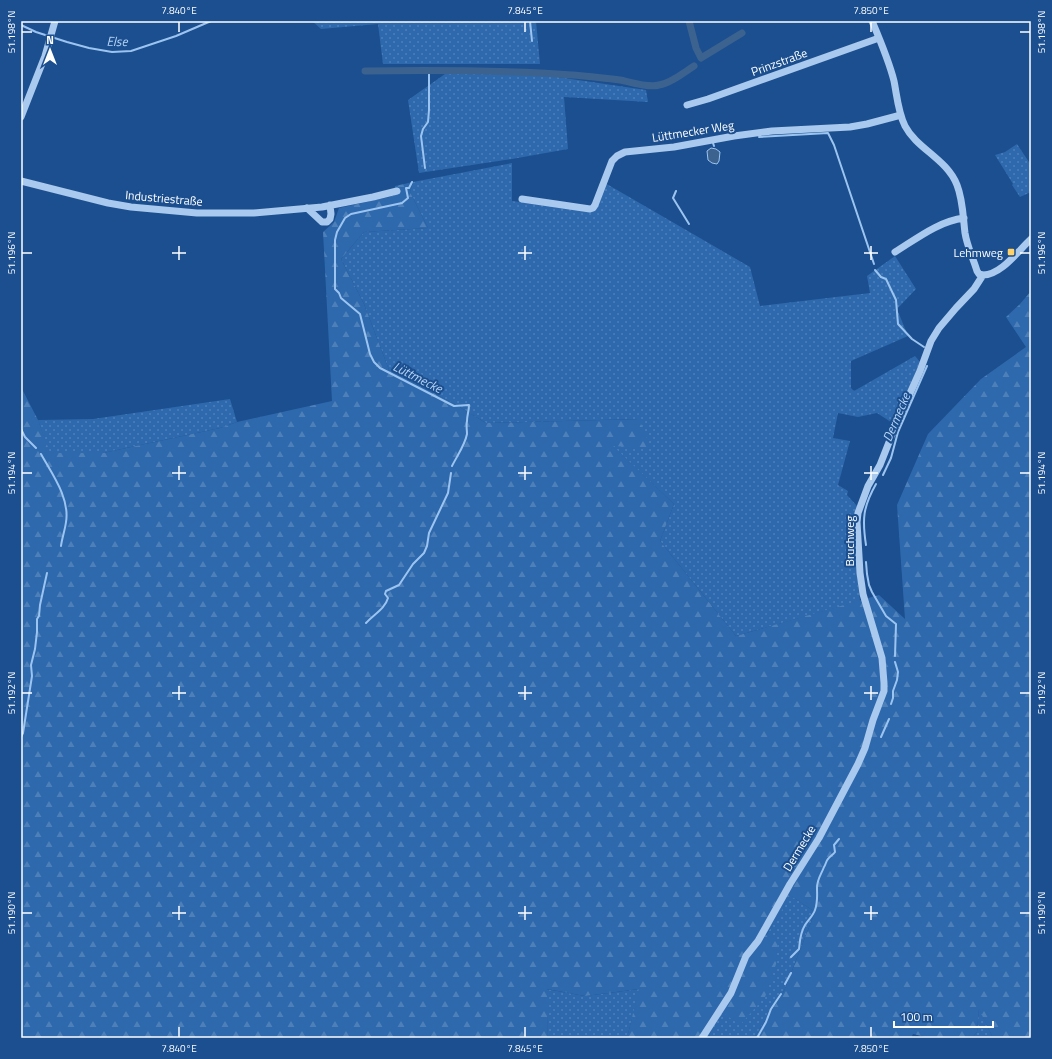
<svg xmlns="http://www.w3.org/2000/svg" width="1052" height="1059" font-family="'Titillium Web',sans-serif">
<defs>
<pattern id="grass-dots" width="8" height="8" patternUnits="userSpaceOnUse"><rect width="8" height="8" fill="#2e69ad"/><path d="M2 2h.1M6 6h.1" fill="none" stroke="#4d80b9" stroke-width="1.8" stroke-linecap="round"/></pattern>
<pattern id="forest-firs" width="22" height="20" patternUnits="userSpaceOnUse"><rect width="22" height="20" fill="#2e69ad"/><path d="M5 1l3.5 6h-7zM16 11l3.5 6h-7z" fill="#4d80b9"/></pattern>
</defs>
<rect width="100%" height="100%" fill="#1b4f8f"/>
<path fill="url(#grass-dots)" d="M 312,21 L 536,21 L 540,64 L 383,64 L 378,24 L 321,29 Z
M 445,74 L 537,74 L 646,90 L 648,102 L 564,97 L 568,149 L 512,159 L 419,173 L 408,100 Z
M 1017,144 L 1031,165 L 1031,192 L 1020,197 L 1012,185 L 1013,184 L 995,155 L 1005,152 Z
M 512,163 L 512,201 L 593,210 L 605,183 L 750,267 L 760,306 L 870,293 L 867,276 L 895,256 L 916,289 L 897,309 L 908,336 L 851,361 L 851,388 L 854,391 L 915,356 L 920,362 L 894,424 L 877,413 L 858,417 L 838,413 L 833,438 L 850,441 L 838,485 L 848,491 L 847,495 L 858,507 L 855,555 L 860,601 L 736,636 L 660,541 L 674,504 L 612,446 L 639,419 L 486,423 L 453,403 L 389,370 L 364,304 L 341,259 L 364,232 L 428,228 L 410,192 L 413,182 Z
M 230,399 L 237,422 L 220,428 L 103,453 L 49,453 L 38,420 L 93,419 Z
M 790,895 L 815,912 L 784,991 L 754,1038 L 709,1038 L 711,1029 Z
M 546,989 L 585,996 L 640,989 L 628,1034 L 628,1038 L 548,1038 Z
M 979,1008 L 993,1038 L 972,1038 L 977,1032 Z"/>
<path fill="url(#forest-firs)" d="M 413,182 L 410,192 L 428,228 L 364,232 L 341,259 L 364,304 L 389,370 L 453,403 L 486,423 L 639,419 L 651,448 L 613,446 L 674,504 L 660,541 L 736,636 L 879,595 L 905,619 L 897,505 L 928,434 L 981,379 L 1026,347 L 1006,317 L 1020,304 L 1031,291 L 1031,1038 L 993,1038 L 979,1009 L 977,1032 L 972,1038 L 930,1038 L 913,1034 L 911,1038 L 754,1038 L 784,991 L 815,912 L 791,896 L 766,935 L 778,940 L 776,964 L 765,997 L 740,1025 L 723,1013 L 711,1029 L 709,1038 L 628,1038 L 628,1034 L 639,989 L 585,996 L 547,989 L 548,1038 L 21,1038 L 21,387 L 38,420 L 50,453 L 103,453 L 220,428 L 237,422 L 332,401 L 323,232 L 334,222 L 339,208 L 394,196 L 395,186 Z"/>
<path fill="#3c6290" stroke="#9cc4f0" d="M 711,148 L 716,149 L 720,152 L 719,161 L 717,164 L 712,163 L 708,160 L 707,151 Z"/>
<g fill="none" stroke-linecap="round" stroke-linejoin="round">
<path stroke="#9cc4f0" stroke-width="2" d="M 530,21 L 532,41
M 21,25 L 36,32 L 67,42 L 89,48 L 112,52 L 131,51 L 176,36 L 211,21
M 759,137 L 828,133 L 834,145 L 874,264
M 713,143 L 714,146
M 425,168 L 421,136 L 423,129 L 428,122 L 429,110 L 429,70
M 412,182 L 409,188 L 406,188 L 408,198 L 402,203 L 351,214 L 345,218 L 337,232 L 335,240 L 335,289 L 339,293 L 341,298 L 360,314 L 370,354 L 374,362 L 380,368 L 454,406 L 469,405 C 469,411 467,415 467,421 C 466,425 467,430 467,434 C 465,445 457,456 452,466
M 676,191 L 673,198 L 689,224
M 875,270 L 881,277 L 886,279 L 896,300 L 898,324 L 912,339 L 924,347
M 21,429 L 25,437 L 36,448
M 41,454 C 52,474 70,498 66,522 C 65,530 62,538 61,546
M 883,475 L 891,458 L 898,432 L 927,366
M 866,545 C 862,519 863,507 876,484
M 866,562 L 867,574 L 869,585 L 872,592 L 886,616 L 896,624 L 895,656
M 366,623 C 373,615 385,609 388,598 L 385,594 L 386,591 L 399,585 L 413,564 L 424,553 L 427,546 L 429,533 L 448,493 L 451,473
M 891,704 L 893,698 L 893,691 L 897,680 L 898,672 L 895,662
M 21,737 L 23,733 L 32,676 L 31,665 L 35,649 L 37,632 L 37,619 L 39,616 L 40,605 L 47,573
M 881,737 L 889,719
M 791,957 L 799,949 C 800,941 800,933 805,925 C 808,920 813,916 815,910 C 818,902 817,895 817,888 C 817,879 821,875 824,867 C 826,864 826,861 828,859 C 830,856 833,855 835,852 L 834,845 L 839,839
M 785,984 L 791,973
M 757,1038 L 766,1022 L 771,1009 L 781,994"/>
<path stroke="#3c6290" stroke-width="7" d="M 689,21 L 696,48 L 701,58 L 742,33
M 365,71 C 434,70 503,70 572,75 C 588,76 604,78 620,80 C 631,82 648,88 659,85 C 671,83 683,73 694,66"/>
<path stroke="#a9c9ee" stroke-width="7" d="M 872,21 C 880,40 889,61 894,81 C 897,96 898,112 905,126 C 917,149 947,159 957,185 C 963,200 963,217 965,233 C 967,246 973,258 977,271 L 979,274 L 983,275
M 687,105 L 708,99 L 879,38
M 21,117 L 45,56 L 55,21
M 21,181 L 108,203 L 131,207 L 197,213 L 254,213 L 322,207 L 373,197 L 397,191
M 522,199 L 590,209 L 593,208 L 595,205 L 612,161 L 617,156 L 625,152 L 674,147 L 734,136 L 772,131 L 850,127 L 867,124 L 901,115
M 307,208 L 322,222 L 327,222 L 330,219 L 331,214 L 330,205
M 895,252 C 916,239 939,221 964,218
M 983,275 C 1001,275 1018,251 1031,239
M 702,1038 L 731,993 L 746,956 L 758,941 L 790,884 L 819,838 L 858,764 L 865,748 L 873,720 L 884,691 L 884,683 L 882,658 L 863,594 L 860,573 L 857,522 L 858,513 L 868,486 L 880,465 L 895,427 L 920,371 L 931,341 L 939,328 L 956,308 L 974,289 L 983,275"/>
</g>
<path fill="none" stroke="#fff" stroke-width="1.5" d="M 179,22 L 179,32M 525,22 L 525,32M 871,22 L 871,32M 22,32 L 32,32M 1020,32 L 1030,32M 179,246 L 179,260M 525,246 L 525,260M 871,246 L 871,260M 22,253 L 32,253M 172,253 L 186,253M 518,253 L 532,253M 864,253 L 878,253M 1020,253 L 1030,253M 179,466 L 179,480M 525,466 L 525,480M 871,466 L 871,480M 22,473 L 32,473M 172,473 L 186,473M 518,473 L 532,473M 864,473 L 878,473M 1020,473 L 1030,473M 179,686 L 179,700M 525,686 L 525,700M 871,686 L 871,700M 22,693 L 32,693M 172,693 L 186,693M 518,693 L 532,693M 864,693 L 878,693M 1020,693 L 1030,693M 179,906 L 179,920M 525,906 L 525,920M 871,906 L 871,920M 22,913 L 32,913M 172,913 L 186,913M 518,913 L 532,913M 864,913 L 878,913M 1020,913 L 1030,913M 179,1027 L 179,1037M 525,1027 L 525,1037M 871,1027 L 871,1037"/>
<rect fill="#ffd166" stroke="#1b4f8f" stroke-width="1.5" x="1007" y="248" width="8" height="8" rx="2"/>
<g text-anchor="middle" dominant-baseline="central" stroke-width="4" stroke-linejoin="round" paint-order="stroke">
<g font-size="12" fill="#fff" stroke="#1b4f8f">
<text transform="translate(779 62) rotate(-20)">Prinzstraße</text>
<text transform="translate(693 131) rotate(-9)">Lüttmecker Weg</text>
<text transform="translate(164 198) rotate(5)">Industriestraße</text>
<text transform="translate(849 541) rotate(-90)">Bruchweg</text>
<text transform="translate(799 848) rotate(-59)">Dermecke</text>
</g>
<g font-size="12" fill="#fff" stroke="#1b4f8f" text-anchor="end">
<text x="1003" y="252">Lehmweg</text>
</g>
<g font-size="13" font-style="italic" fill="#b5d3f5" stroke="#1b4f8f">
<text transform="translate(117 41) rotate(1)">Else</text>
<text transform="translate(418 377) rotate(27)">Lüttmecke</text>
<text transform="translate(896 417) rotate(-67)">Dermecke</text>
</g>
</g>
<rect width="1052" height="1059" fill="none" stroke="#1b4f8f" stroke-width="44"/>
<g transform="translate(50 50)" stroke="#1b4f8f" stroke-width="3" paint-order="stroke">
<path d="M0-3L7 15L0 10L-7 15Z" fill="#ffffff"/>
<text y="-6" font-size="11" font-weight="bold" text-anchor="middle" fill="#ffffff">N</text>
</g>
<path d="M894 1021v6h99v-6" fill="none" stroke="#ffffff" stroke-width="2"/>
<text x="900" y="1021" font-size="12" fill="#ffffff" stroke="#1b4f8f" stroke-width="3" paint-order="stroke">100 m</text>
<rect x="22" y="22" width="1008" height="1015" fill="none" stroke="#fff" stroke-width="1.5"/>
<g font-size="10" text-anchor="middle" fill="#fff">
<text x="179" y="14">7.840°E</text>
<text x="525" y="14">7.845°E</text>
<text x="871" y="14">7.850°E</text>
<text transform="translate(11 32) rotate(-90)" y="4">51.198°N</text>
<text transform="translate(1041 32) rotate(-90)" y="4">51.198°N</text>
<text transform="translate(11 253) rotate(-90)" y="4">51.196°N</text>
<text transform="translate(1041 253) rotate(-90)" y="4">51.196°N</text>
<text transform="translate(11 473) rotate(-90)" y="4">51.194°N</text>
<text transform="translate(1041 473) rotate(-90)" y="4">51.194°N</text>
<text transform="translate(11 693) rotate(-90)" y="4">51.192°N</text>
<text transform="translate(1041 693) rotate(-90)" y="4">51.192°N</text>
<text transform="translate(11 913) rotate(-90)" y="4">51.190°N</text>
<text transform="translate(1041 913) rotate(-90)" y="4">51.190°N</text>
<text x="179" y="1052">7.840°E</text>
<text x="525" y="1052">7.845°E</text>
<text x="871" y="1052">7.850°E</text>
</g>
</svg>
